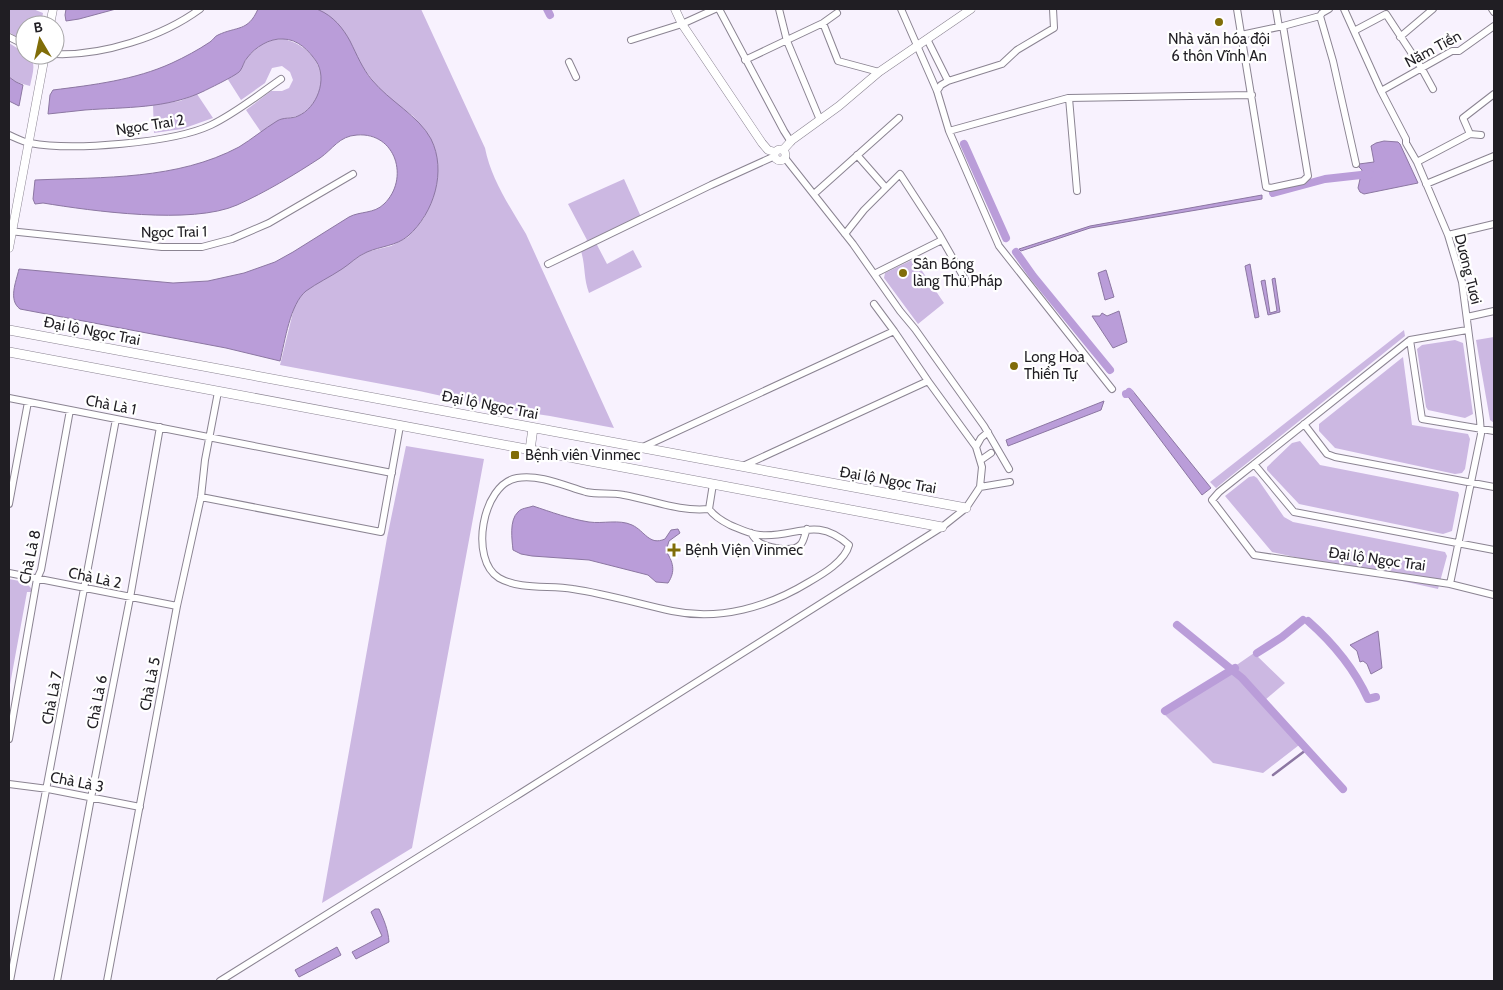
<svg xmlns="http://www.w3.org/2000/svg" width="1503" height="990" font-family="Cabin,sans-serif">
<rect width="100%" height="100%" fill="#f8f2fe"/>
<path fill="#ccb8e2" d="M 9,9 L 33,9 L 43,13 L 41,25 L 25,25 L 25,42 L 9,32 Z
M 317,9 L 421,9 L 485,148 C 491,179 510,207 526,234 L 614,428 L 550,416 L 497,408 L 419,391 L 280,365 L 295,304 L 305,291 L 366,252 L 391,246 L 408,237 L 424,218 L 437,166 L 434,146 L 426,131 L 413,116 L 392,101 L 377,86 L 359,62 L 345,34 L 330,17 Z
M 284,39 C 321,48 336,89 303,113 C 297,118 291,116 285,119 C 277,122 269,127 261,132 L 246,110 L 271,91 L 282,91 L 289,88 L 293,80 L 290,72 L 282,66 L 272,68 L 265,83 L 241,100 L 227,78 L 240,71 L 248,56 L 261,45 L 273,40 Z
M 9,43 L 25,53 L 25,55 L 29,55 C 37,64 32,75 30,86 L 16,82 L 9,77 Z
M 197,94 L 213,118 L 182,129 L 154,133 L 153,105 L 180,101 Z
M 624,179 L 642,219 L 595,241 L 607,264 L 633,250 L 642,267 L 589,293 C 583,277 586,265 580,248 L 587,240 L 568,204 Z
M 914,259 L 944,303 L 918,324 L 884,278 L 885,273 Z
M 1404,330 L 1405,336 L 1216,488 L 1210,482 Z
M 1494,337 L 1494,423 L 1490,420 L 1476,340 Z
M 1455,340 L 1463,343 L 1473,414 L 1465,418 L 1428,410 L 1426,407 L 1417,349 L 1422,345 Z
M 1403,357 L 1412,425 L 1468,434 L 1470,439 L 1465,469 L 1462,473 L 1455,474 L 1335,448 L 1319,431 L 1319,424 Z
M 1300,441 L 1320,465 L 1458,492 L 1459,495 L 1452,531 L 1443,534 L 1299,504 L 1267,470 L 1267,467 L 1292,443 Z
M 406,446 L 484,459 L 412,848 L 322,903 L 387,538 Z
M 1254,476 L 1257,478 L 1284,517 L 1293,522 L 1445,552 L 1447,556 L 1438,589 L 1272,552 L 1225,496 L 1249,477 Z
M 9,579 L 25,582 L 31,588 L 31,592 L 27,592 L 9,690 Z
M 1254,653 L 1285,683 L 1265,700 L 1303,742 L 1263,773 L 1213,763 L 1162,712 L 1212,682 Z"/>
<path fill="#ba9dd9" stroke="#8c77a2" d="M 66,9 L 116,9 L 79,19 L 66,21 L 65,15 Z
M 258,9 C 269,9 311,6 319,10 C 333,16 343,28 350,41 C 357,55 362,68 372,80 C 389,101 419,116 431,139 C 447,171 434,213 408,236 C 396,246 381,246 367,252 C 357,256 350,264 342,269 C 330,277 317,283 306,291 C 290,304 285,341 280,361 L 226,348 L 20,309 C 8,300 16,282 19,269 L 173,283 L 208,281 L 244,273 L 275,262 L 293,252 L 349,217 C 360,211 374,214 384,204 C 410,179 396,132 357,135 C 339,136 333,149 320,158 C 294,175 266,192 237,205 C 192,225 92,211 43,203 L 35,204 L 33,199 L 35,180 C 104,177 177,180 239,147 C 252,139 264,129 277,121 C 283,117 292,119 298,116 C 317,108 328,79 316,61 C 309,51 298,39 283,39 C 270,38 255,47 247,58 C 244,61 243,67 240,71 C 237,75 210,88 204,91 C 167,109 125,107 85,110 C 73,111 60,113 48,114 L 50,95 L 53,90 C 93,85 135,80 172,63 C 185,57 198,50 210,42 C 213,40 215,36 218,35 C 237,26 248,32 258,9 Z
M 9,77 L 16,82 L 23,85 L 19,106 L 9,101 Z
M 1384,141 L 1398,142 L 1400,144 L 1418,183 L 1364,194 L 1360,192 L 1358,188 L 1362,170 L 1359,167 L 1359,164 L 1374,162 L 1371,146 L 1376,143 Z
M 1262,195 L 1262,199 L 1090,228 L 1021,251 L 1019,249 L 1090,226 Z
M 1250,264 L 1259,317 L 1255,318 L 1245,266 Z
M 1106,270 L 1114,297 L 1105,300 L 1098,273 Z
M 1275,278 L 1280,312 L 1268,315 L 1261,281 L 1265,280 L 1270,313 L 1277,311 L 1272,279 Z
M 1119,311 L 1127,342 L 1113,348 L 1092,316 L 1100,316 L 1102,313 L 1107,316 Z
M 1132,390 L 1211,488 L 1202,495 L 1126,394 Z
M 1104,401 L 1101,410 L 1008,446 L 1006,440 Z
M 533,506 C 551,512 570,519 589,522 C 603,524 619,519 632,525 C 645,531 649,546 665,539 L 671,530 L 678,529 L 680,533 L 669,541 L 666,551 C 673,562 676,571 668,583 L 656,582 L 648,575 L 589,560 L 532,556 L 521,554 L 513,550 C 512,540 509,520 518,512 C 521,508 528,508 533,506 Z
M 1378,631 L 1382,668 L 1371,674 L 1367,664 L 1363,661 L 1360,662 L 1357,651 L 1350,645 Z
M 375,909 L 379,909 C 384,920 388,929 389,942 L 356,959 L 352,952 L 382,936 L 371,912 Z
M 337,947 L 341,955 L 299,977 L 295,970 Z"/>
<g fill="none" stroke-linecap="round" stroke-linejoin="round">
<path stroke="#8c77a2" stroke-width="2.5" d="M 1273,775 L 1306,750"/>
<path stroke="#ba9dd9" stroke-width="8" d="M 547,9 L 550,15
M 964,144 L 1006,238
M 1273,193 L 1325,179 L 1370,174
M 1016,252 L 1033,276 L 1110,370
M 1126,394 L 1130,393 L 1129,392
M 1308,621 C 1333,643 1354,668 1368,699 L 1376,697
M 1177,625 L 1242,678 L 1343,789
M 1257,653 L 1282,637 L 1303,620
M 1165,711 L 1235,668"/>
<g stroke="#8b8492" stroke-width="8">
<path id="minor" d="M 719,9 L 784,131 L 791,142
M 779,9 L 787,41 L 820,120
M 901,9 L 937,91 L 949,131 L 999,246 L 1112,389
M 1237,9 L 1266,187 L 1270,188 L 1303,181 L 1308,176 L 1283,26
M 1276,9 L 1279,27
M 1344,9 L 1381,91 L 1406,139 L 1406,143 L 1417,162 L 1448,235 L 1462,282 L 1480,420 L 1481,434 L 1450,584
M 1492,9 L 1494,12
M 1320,16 L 1333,61 L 1356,164
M 823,23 L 838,61 L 879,72
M 1354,31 L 1386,14 L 1422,69 L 1433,89
M 1241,35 L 1283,26 L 1320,16 L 1322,13 L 1329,9
M 9,37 L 25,45
M 1400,37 L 1433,9
M 927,39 L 948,81
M 631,40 L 682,24 L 715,9
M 55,54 C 102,56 162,37 200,9
M 745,60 L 823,23 L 837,13
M 569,62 L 576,77
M 937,91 L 941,85 L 948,81 L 1002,64 L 1017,50 L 1054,28 L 1053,9
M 1381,91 L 1452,51 L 1459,51 L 1494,26
M 1069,98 L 1077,191
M 949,131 L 1068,98 L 1252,95
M 1470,134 L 1463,118 L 1494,94
M 9,135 C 16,138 23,142 30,143 C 72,151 173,143 211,125 C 236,113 258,95 281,79
M 857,155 L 886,188
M 785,158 L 853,244 L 900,311 L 915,329 L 984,426 L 1009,469
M 1417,162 L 1470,134 L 1481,135
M 1426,184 L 1494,156
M 814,194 L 899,118
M 9,231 L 162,247 L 202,247 L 232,239 L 269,223 L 353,174
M 845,234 L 864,210 L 900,174 L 939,234 L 967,283
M 1448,235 L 1494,224
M 548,264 L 711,185 L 775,156
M 874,274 L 942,240
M 874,304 L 894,331
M 1467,317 L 1494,311
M 1410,340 L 1467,330
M 928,381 L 976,447
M 9,398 L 392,473
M 1304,424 L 1327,454 L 1335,457 L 1494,487
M 1494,431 L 1422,419 L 1410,340 L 1219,492 L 1212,500 L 1254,555 L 1450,584 L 1494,595
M 643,447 L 894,331 L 928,381 L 743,466
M 981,460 L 991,453
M 1254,464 L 1294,512 L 1494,550
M 980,487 L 1010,482
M 201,497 L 381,532 L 400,426
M 9,504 L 28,402
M 709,509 C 679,512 653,500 624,495 C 611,492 599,495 586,492 C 565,486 540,474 517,478 C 482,484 469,560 499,578 C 520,590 550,585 573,589 C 607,594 639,604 672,611 C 720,621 768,607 809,582 C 823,574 845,561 849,545 C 815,515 796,538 760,535 C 749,534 740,529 730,525 C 722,521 714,516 709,509 L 713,484
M 751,533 C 754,538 757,542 762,544 C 771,548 794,553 801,544 C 804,541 805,533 807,529
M 9,573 L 177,606
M 9,739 L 37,579 L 41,570 L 70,410
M 9,784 L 48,789 L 140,807
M 10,981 L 116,419
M 57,981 L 91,798 L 130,598 L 160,427
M 107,981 L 177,606 L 201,497 L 205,460 L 218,392
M 220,981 L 521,793 L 942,527 L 966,508 L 980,487 L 982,467 L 976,447 L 981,438 L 988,432"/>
</g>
<g stroke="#8b8492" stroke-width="9">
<path id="tertiary" d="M 675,9 L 682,24 L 762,143 L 768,150 L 775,152
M 50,25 L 53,9
M774.5 155a5.5 5.5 0 1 1 11 0a5.5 5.5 0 1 1-11 0Z
M 783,150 L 792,140 L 839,106 L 879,72 L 971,9
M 9,248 L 45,55"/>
</g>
<g stroke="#8b8492" stroke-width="10">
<path id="secondary" d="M 9,330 L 966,508
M 9,352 L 942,527
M 530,450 L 533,428"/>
</g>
<use href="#minor" stroke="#fff" stroke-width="6"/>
<use href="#tertiary" stroke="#fff" stroke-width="8"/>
<use href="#secondary" stroke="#fff" stroke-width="9"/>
</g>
<g fill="#806d08" stroke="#fff" stroke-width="2">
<circle cx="1219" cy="22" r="5"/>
<circle cx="903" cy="273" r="5"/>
<circle cx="1014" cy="366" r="5"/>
<rect x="510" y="450" width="10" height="10" rx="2.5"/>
<path d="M671.5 542.5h5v5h5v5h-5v5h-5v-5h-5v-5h5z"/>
</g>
<g text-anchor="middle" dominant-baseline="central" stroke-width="4.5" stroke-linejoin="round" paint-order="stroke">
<g font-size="15" fill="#201e23" stroke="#fff" text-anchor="start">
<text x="1219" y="39" text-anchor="middle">Nhà văn hóa đội<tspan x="1219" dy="17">6 thôn Vĩnh An</tspan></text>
<text x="913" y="264">Sân Bóng<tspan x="913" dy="17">làng Thủ Pháp</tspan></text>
<text x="1024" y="357">Long Hoa<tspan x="1024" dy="17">Thiền Tự</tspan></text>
<text x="525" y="455">Bệnh viên Vinmec</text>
<text x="685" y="550">Bệnh Viện Vinmec</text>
</g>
<g font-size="15" fill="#201e23" stroke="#fff">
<text transform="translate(1433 49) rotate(-28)">Năm Tiền</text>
<text transform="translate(150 125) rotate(-9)">Ngọc Trai 2</text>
<text transform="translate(174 232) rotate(-1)">Ngọc Trai 1</text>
<text transform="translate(1468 269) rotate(76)">Dương Tươi</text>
<text transform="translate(92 331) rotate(11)">Đại lộ Ngọc Trai</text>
<text transform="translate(111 405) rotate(11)">Chà Là 1</text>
<text transform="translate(490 405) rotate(11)">Đại lộ Ngọc Trai</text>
<text transform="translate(888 480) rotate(10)">Đại lộ Ngọc Trai</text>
<text transform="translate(30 557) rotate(-78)">Chà Là 8</text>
<text transform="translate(1377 559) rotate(8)">Đại lộ Ngọc Trai</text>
<text transform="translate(95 578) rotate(12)">Chà Là 2</text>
<text transform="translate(150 684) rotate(-79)">Chà Là 5</text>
<text transform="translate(52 698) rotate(-79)">Chà Là 7</text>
<text transform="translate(97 702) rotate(-79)">Chà Là 6</text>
<text transform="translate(77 782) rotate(11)">Chà Là 3</text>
</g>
</g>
<rect width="1503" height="990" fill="none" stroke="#201e23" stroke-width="20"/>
<g transform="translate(40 40) rotate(351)"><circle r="24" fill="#ffffff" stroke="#a6a5a7"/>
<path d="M0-4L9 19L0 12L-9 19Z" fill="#806d08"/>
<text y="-8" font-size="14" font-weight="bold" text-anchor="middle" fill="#201e23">B</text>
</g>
</svg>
